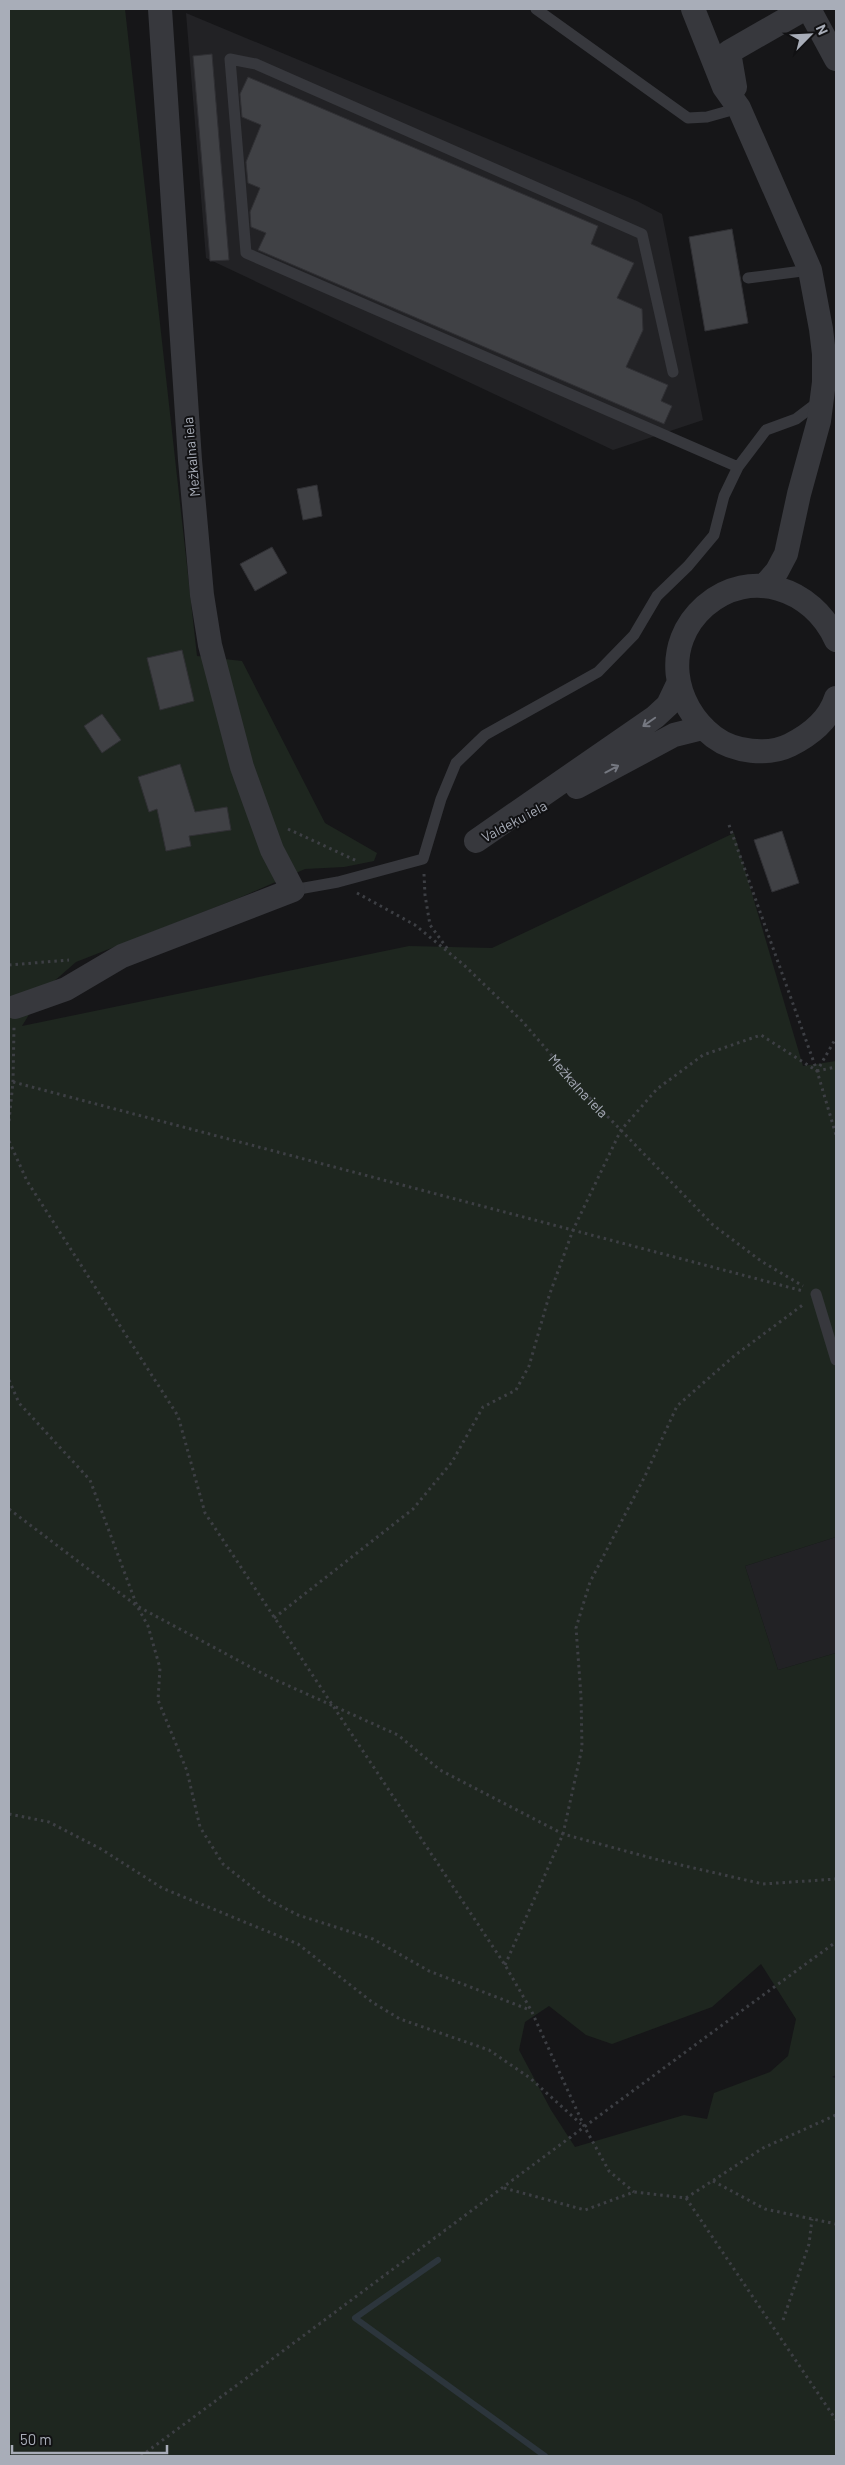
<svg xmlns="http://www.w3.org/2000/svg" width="845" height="2465" font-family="Barlow,sans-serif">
<rect width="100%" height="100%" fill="#161618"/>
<path fill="#222225" d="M 186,13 L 637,201 L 662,214 L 703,420 L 613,450 L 206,258 Z
M 836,1537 L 836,1653 L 778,1670 L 745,1566 Z"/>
<path fill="#1e261f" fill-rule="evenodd" d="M 9,9 L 125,9 L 197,656 L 242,661 L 325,823 L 377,853 L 374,861 L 344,867 L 305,869 L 239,898 L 76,962 L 44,990 L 22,1026 L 409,946 L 492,948 L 734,833 L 803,1066 L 836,1061 L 836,1537 L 745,1566 L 778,1670 L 836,1653 L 836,2075 L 832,2077 L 836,2078 L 836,2456 L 9,2456 ZM 761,1964 L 796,2019 L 788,2056 L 770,2072 L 714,2093 L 707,2119 L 684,2115 L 575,2147 L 551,2110 L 519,2050 L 525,2022 L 549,2006 L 586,2035 L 612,2044 L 712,2007 Z"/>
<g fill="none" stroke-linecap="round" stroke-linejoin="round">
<path stroke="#2c353c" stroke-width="6" d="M 438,2260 L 355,2318 L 545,2456"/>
</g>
<path fill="#404145" stroke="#303034" d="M 212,54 L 229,260 L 210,261 L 193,56 Z
M 248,77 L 598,226 L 591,244 L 634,263 L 617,298 L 642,309 L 643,330 L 626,367 L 668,385 L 661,401 L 672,406 L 664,424 L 258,250 L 266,233 L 251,227 L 250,212 L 260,188 L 248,183 L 246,162 L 261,125 L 242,117 L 240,94 Z
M 732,229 L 748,323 L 705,331 L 689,237 Z
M 317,485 L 322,516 L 303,520 L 297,489 Z
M 272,547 L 287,573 L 255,591 L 240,564 Z
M 182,650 L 194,701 L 160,710 L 147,658 Z
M 102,714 L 121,740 L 102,753 L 84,726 Z
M 180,764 L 195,812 L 227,807 L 231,830 L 189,836 L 191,846 L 166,851 L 157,809 L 149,812 L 138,777 Z
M 782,831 L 799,883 L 772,892 L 754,840 Z"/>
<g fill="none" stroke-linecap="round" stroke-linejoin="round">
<g stroke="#3d3f44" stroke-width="3" stroke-dasharray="2.5 4" stroke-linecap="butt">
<path d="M 729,825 L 817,1071 L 836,1135"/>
<path d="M 288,829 L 357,861"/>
<path d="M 424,874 L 425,895 L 430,925 L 449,951"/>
<path id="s1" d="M 357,893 L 415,925 L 464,965 L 522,1021 L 580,1088 L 713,1225 L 761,1261 L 803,1286"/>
<path d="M 9,965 L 69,960"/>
<path d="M 817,1071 L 836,1067"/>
<path d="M 13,1082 L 803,1291"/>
<path d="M 9,1121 L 13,1082 L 14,1027"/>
<path d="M 9,1141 L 27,1181 L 178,1416 L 205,1513 L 505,1965 L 531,2010 L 584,2126 L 609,2171 L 634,2192"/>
<path d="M 9,1380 L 19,1403 L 90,1480 L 137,1606 L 148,1626 L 160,1668 L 158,1700 L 187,1771 L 200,1827 L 223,1864 L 267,1899 L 298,1915 L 373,1939 L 429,1971 L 530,2010"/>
<path d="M 9,1509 L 137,1606 L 269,1677 L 398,1735 L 440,1770 L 563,1834 L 655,1859 L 763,1884 L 836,1879"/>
<path d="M 274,1618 L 413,1509 L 452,1462 L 483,1407 L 516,1390 L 529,1366 L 549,1296 L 573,1230 L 621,1130 L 657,1089 L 703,1055 L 761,1035 L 817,1071 L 836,1038"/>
<path d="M 9,1814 L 49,1822 L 101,1849 L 162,1888 L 298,1944 L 372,2002 L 400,2019 L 489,2050 L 530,2078 L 581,2124"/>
<path d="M 505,1965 L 563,1834 L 582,1748 L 581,1696 L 576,1628 L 590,1582 L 645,1476 L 677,1406 L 734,1356 L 804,1304"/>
<path d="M 713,2181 L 765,2209 L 836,2224"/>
<path d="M 504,2188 L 585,2210 L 634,2192 L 686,2198 L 763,2148 L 836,2115"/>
<path d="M 686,2198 L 836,2420"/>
<path d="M 783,2320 L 809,2244 L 812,2219"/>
<path d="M 141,2456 C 373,2285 603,2111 836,1942"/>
</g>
<path stroke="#37383d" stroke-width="11" d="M 536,9 L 688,118 L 707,117 L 739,108
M 748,278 L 810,270
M 673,372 L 642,234 L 256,64 L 230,59 L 246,253 L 738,467
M 293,890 L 338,882 L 423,859 L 441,799 L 456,763 L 485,735 L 598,672 L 634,635 L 657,596 L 688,566 L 714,535 L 724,496 L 738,467 L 766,430 L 796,419 L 821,400
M 816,1294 L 836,1360"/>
<path stroke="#37383d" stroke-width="24" d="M 693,9 L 724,87 L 739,108 L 810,270 L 821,329 L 824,354 L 824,382 L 819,421 L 799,494 L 786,554 L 777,571 L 764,586
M 809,9 L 836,59
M 735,87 L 729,52 L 804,9
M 836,640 C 813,588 750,567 705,606 C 662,644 672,705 714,737 C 734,752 768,756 790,745 C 810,735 829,720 836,698
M 577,787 L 674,735 L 702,728
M 476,841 L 655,717 L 668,705 L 678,684
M 15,1007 L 66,989 L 122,956 L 293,890 L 272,850 L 242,767 L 210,645 L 202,595 L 190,460 L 160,9"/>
</g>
<defs><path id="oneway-shaft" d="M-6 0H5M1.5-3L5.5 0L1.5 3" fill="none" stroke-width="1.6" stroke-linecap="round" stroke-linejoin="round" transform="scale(1.25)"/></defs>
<g stroke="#757881">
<use href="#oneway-shaft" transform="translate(649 722) rotate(145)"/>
<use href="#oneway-shaft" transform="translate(612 769) rotate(-28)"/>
</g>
<g text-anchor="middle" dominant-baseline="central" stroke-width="4" stroke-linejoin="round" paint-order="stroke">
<g font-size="14" fill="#a8adb8" stroke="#111113">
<text transform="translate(191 457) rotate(-95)">Mežkalna iela</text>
<text transform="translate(514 821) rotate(-28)">Valdeķu iela</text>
<text stroke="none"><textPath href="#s1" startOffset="296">Mežkalna iela</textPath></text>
</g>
</g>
<rect width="845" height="2465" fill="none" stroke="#a8adb8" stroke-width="20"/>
<g transform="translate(810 35) rotate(66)" stroke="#111113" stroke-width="4" paint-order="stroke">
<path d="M0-4L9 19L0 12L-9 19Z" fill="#a8adb8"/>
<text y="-8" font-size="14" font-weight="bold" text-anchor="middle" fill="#a8adb8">N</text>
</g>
<path d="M12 2445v8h155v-8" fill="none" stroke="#a8adb8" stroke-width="2.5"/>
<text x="20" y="2445" font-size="15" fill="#a8adb8" stroke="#111113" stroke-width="4" paint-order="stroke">50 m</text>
</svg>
